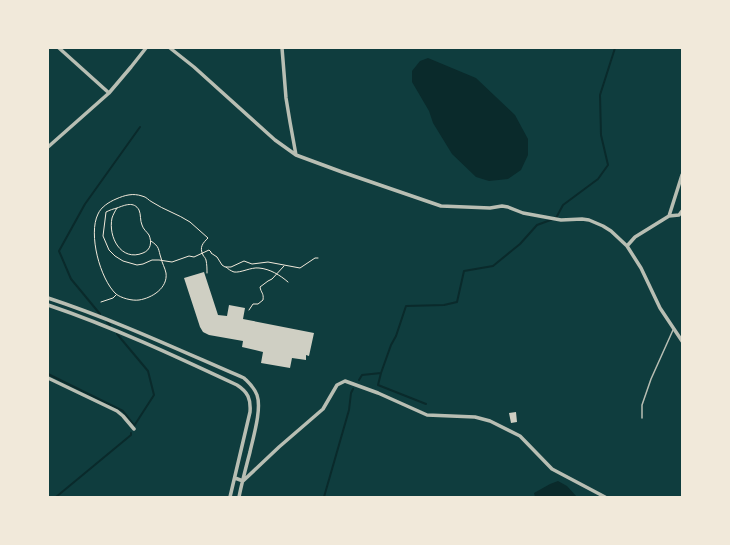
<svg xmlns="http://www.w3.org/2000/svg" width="730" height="545" font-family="Mulish,sans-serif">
<rect width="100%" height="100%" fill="#0f3d3e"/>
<path fill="#0a2a2b" d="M 428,58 L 476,78 L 515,115 L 528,139 L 528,155 L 521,170 L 508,179 L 489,181 L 476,177 L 452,154 L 433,123 L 429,111 L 412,82 L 412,71 L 420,61 Z
M 558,481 L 567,486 L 577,497 L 535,497 L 534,493 L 550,484 Z"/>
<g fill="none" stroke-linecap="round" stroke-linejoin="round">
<path stroke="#0a2a2b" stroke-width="2" d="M 100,314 L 71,279 L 59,251 L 85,204 L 140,127
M 107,322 L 110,325
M 117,334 L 148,371 L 154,395 L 134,426
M 48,374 L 123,411 L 134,425
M 359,380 L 362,375 L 381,373
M 426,404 L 378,385 L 381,373 L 391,345 L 396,336 L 406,306 L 444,305 L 457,302 L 464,271 L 493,266 L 520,244 L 537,225 L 556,218 L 563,205 L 598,179 L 608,165 L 601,135 L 600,95 L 615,48
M 56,497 L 131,435 L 131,433
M 324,497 L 349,410 L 351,393 L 353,389"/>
</g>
<path fill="#cfcfc3" d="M 204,272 L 218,315 L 227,316 L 229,305 L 245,308 L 243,319 L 314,333 L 309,356 L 306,355 L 306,360 L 292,358 L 290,368 L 261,363 L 263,352 L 242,347 L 243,341 L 209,335 L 203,332 L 200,327 L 184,278 Z
M 516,412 L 517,422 L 511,423 L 509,413 Z"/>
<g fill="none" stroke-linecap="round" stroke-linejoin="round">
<path stroke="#f1e9da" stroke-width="1" d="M 117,208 C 115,211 113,215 112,218 C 108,237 121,262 143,253 C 151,250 152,242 149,235 C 147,232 143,229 142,225 C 140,221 141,214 139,210 C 134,201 125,205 117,208 C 113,209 110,210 106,212 L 103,236 L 109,250 L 115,256 L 123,261 L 137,265 L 143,264 L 152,260 L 159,260 L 172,262 L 189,256 L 194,257 L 209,250 L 211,252 L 211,253 L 217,257 L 222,265 L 225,267 L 231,267 L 244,261 L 252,264 L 268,262 L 300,268 L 315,258 L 318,258
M 151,241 C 160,247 158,249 161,258 C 162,263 165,268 166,273 C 168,288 152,298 139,300 C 132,301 121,298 116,294 C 100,279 88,234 98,214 C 101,207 109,202 116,199 C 125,195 133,193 142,196 C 147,197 148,200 152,202 C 164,210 178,214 190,222 C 196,227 202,233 208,238 C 203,243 199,247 203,255 C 205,259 204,255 206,260 C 207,265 207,269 207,273
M 226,267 C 228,269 231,271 234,272 C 241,273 251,267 259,268 C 270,269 280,275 288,282
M 101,302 L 113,298 L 116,295
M 249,310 L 253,304 L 258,304 L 263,300 C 264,293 261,293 260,287 L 268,281 L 272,279 L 284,266"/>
<path stroke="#b8beb3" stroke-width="1.5" d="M 642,418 L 642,405 L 651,379 L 673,330"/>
<path stroke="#b8beb3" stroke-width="3.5" d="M 59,48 L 109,93
M 170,48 L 194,67 L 275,140 L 296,155 L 342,172 L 441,206 L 490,208 L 502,206 L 508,207 L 523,213 L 561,220 L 582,219 L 589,220 L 603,226 L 611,231 L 627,246 L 641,268 L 660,308 L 682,341
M 282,48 L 286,98 L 290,122 L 296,155
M 48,147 L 109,93 L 131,67 L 146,48
M 669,216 L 679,215 L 682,211
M 627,246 L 635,237 L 669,216 L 682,175
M 48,298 C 115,320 179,350 244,378 C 249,383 254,387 257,395 C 262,409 253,438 250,452 C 246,467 242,482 239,497
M 48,305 C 113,327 175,356 237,385 C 248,392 251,399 250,412 L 230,497
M 48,378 L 117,411 L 123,416 L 134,429
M 235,478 L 243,481 L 279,447 L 323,409 L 337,385 L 345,381 L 378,393 L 427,415 L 475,417 L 490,421 L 520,436 L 552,469 L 605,497"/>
</g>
<rect width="730" height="545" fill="none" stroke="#f1e9da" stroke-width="98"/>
</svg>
